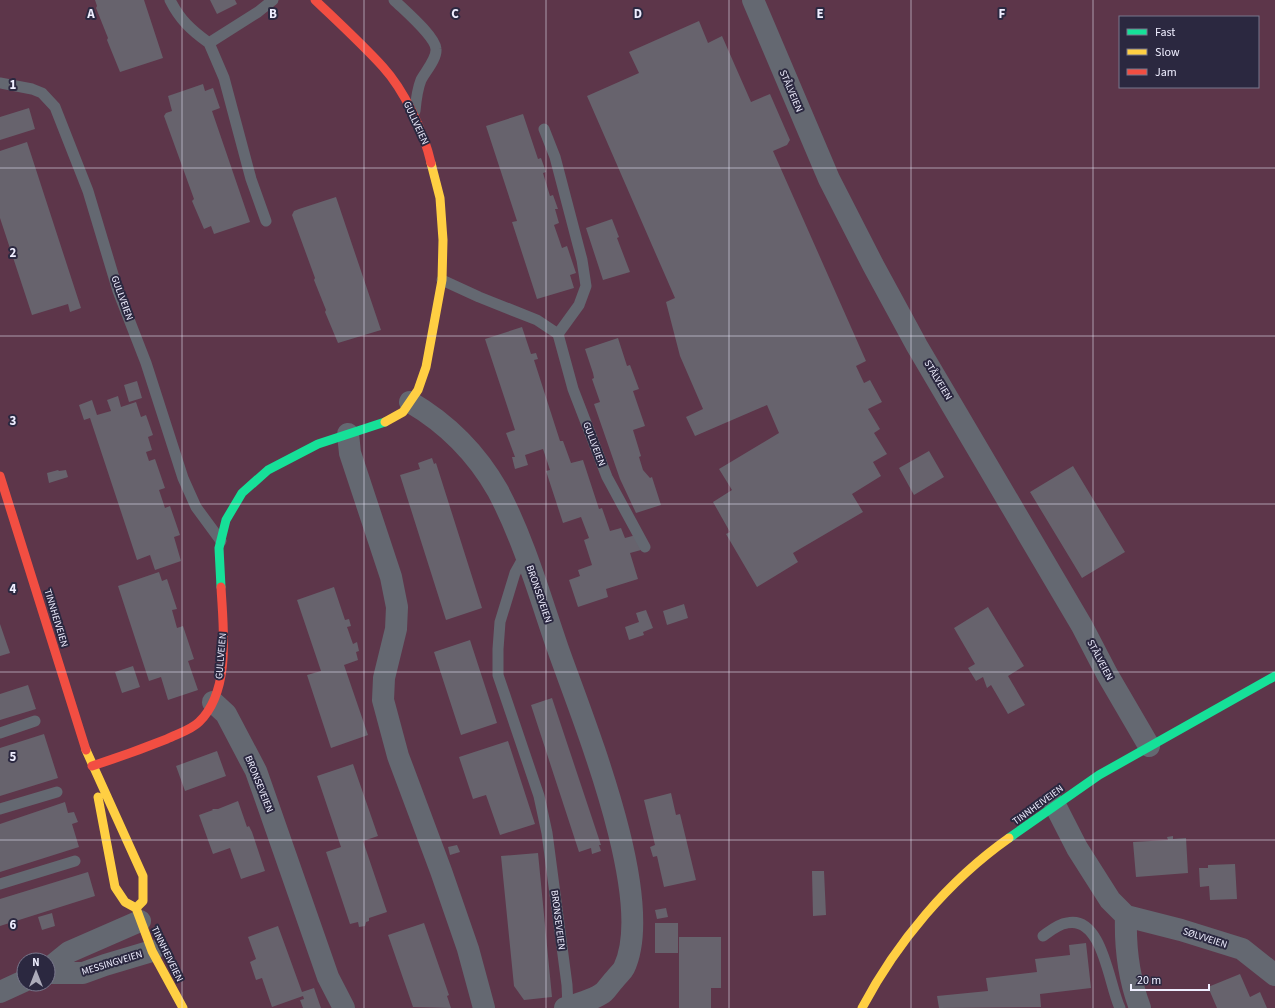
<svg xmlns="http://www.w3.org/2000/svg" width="1275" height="1008" font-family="'Source Sans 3',sans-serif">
<rect width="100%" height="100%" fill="#2f2e3a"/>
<path fill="#5d364a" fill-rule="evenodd" d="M 0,0 L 1275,0 L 1275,1008 L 0,1008 ZM 1120,17 L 1258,17 L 1258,87 L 1120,87 ZM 24,960 L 48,960 L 48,984 L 24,984 Z"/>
<path fill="#67636d" d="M 95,0 L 144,0 L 163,58 L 120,72 L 107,40 L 108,38 L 96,8 L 97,6 Z
M 210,0 L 235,0 L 237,4 L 217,14 Z
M 699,21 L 708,43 L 722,36 L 751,102 L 770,94 L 790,140 L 787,145 L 773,151 L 866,361 L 856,366 L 864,383 L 870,380 L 882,402 L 868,409 L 880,429 L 874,433 L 887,454 L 873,462 L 881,476 L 852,494 L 863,512 L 793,553 L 798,562 L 757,587 L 726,534 L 730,532 L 713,502 L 732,490 L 719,469 L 779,433 L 767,405 L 695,436 L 686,417 L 703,409 L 680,356 L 666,302 L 675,298 L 587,96 L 639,73 L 629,52 Z
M 203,84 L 205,91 L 213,88 L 220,108 L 212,111 L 250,222 L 214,234 L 211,226 L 204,229 L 192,201 L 194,199 L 164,116 L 166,113 L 172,111 L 168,96 Z
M 29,108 L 35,129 L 0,140 L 0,117 Z
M 523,114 L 538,159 L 541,158 L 546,172 L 543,173 L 550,196 L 553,195 L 558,209 L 555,209 L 559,223 L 554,225 L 562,248 L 567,246 L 576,273 L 570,275 L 574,288 L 537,299 L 512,222 L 517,221 L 486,126 Z
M 27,142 L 81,308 L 70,312 L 68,304 L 32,315 L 0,218 L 0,151 Z
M 336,197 L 381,330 L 338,343 L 325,312 L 326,310 L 314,280 L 315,278 L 292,215 L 294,211 L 299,209 Z
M 612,219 L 619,237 L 617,238 L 630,272 L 603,280 L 586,228 Z
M 522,327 L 531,354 L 536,353 L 538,359 L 534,360 L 560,441 L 563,441 L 571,463 L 583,460 L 599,509 L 602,508 L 610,531 L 621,528 L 625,538 L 636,535 L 641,550 L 630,553 L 638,579 L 606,589 L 608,597 L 578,607 L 569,580 L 580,576 L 578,570 L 592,565 L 584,540 L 589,538 L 581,517 L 563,523 L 546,471 L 550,470 L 543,449 L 525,455 L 528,465 L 515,469 L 512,457 L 515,457 L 506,433 L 515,430 L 485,339 Z
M 618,338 L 627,366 L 630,365 L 639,389 L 633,391 L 645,426 L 633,430 L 641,456 L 639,457 L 643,470 L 650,478 L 652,477 L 661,505 L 636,513 L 620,479 L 594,404 L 600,402 L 592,379 L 594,378 L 593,373 L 585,349 Z
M 137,381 L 142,398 L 129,402 L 124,385 Z
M 118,396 L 121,407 L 136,402 L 141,417 L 146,415 L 153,435 L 148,437 L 152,450 L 146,452 L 149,461 L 155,459 L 165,488 L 159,490 L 165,508 L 170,506 L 180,535 L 174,537 L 181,561 L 155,570 L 150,555 L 137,560 L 90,418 L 84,420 L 79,405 L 92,400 L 97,415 L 111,411 L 107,400 Z
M 929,451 L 944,477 L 914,495 L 899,468 Z
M 432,458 L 434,464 L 436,463 L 482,608 L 446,620 L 400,475 L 420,469 L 418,463 Z
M 1073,466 L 1125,552 L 1082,578 L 1030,492 Z
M 58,470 L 59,471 L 66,470 L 68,477 L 49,483 L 47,473 Z
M 159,572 L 162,581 L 167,579 L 177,609 L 172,610 L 177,628 L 183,626 L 194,659 L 188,661 L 198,690 L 168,700 L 161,677 L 149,681 L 118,586 Z
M 334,587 L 345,620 L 349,619 L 351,626 L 347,627 L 353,644 L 357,642 L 359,651 L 356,652 L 358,660 L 344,665 L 368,735 L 331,748 L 307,675 L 321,671 L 297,600 Z
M 684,604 L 688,618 L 667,625 L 663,611 Z
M 988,607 L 1024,666 L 1008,676 L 1025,705 L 1008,714 L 991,685 L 987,688 L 983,677 L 976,681 L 968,668 L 975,664 L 954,628 Z
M 646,610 L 653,628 L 643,632 L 644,635 L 629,640 L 625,627 L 639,622 L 636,613 Z
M 0,624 L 10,653 L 0,656 Z
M 470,640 L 497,723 L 461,735 L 434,652 Z
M 133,666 L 140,687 L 122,693 L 115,672 Z
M 28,685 L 36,709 L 0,720 L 0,694 Z
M 552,698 L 601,845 L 599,845 L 601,851 L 592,854 L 591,848 L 579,852 L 531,705 Z
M 44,734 L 58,778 L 0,796 L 0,748 Z
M 508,741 L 535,824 L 500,835 L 486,795 L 473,799 L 459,757 Z
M 217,751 L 226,776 L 185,791 L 176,766 Z
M 353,764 L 378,836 L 363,841 L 387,912 L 369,918 L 369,921 L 366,922 L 365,926 L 359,927 L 358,922 L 350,924 L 326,852 L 341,847 L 317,776 Z
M 671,793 L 676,815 L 680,814 L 696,880 L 664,887 L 657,856 L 653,857 L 650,847 L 655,845 L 644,800 Z
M 238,801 L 247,827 L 249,826 L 252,832 L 265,871 L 241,879 L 230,848 L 213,854 L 199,815 L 213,810 L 212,809 L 218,809 Z
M 65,802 L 68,813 L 74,812 L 78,822 L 72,824 L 79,847 L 0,872 L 0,824 Z
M 1173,836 L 1173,839 L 1186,838 L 1188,873 L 1136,877 L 1133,842 L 1168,840 L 1167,837 Z
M 457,845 L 460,852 L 450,855 L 448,847 Z
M 538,853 L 552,997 L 524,1000 L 514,986 L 501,856 Z
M 1235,864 L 1237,899 L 1210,900 L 1209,886 L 1200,887 L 1199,868 L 1208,868 L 1208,865 Z
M 812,871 L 824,871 L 826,915 L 813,916 Z
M 88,872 L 95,896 L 0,926 L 0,899 Z
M 666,908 L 668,917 L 657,919 L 655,910 Z
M 52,913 L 55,926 L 42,930 L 38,917 Z
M 424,923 L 449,995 L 447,996 L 451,1008 L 413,1007 L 388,935 Z
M 655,923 L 678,923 L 678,953 L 655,953 Z
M 278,926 L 302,992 L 314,988 L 321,1008 L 303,1008 L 300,1000 L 304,999 L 303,996 L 272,1007 L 262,978 L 256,980 L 250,962 L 256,959 L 248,937 Z
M 679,937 L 721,937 L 721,988 L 711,988 L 711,1008 L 679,1008 Z
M 1086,943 L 1091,988 L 1040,994 L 1041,1007 L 939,1008 L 937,996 L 988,991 L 986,978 L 1037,972 L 1035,959 L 1070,955 L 1069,945 Z
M 1240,974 L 1250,997 L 1260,992 L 1267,1008 L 1217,1008 L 1208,987 Z"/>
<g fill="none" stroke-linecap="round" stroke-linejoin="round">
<path stroke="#646871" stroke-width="11" d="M 170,0 C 180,20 191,30 209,43
M 394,0 C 404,10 435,36 436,49 C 437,59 425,72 421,80 C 417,90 416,100 415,111
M 0,83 L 32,89 L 42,93 L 55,107 L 88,191 L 118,291 L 146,363 L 183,478 L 196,507 L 221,541
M 544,129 L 555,157 L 582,260 L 586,286 L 579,305 L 558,334
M 266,221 L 251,179 L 224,78 L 209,43 L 258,12 L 273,0
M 442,280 L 479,297 L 537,320 L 558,334 L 573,389 L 607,477 L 645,547
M 525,555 L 515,573 L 500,622 L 498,649 L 498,675 L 539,796 L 547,833 L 567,985 L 568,1007
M 0,733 L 35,721
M 0,809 L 57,792
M 0,884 L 75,861
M 1043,936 C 1050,931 1058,924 1067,923 C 1103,915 1109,986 1120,1008"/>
<path stroke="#646871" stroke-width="22" d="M 753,0 L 829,179 L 873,265 L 917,346 L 1082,626 L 1107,674 L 1149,746
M 410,402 C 446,423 477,454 498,491 C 524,540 540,597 558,649 C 583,720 657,899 624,968 C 622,972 618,975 615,979 C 611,983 608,988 604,992 C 596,999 575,1005 565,1008
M 348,434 L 350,453 L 391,577 L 397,607 L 396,629 L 384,678 L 383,700 L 398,756 L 441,871 L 468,949 L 484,1008
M 213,702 L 226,714 L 256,771 L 328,977 L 344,1008
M 1055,805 L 1077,848 L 1110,900 L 1126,916 L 1181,930 L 1242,949 L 1275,975
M 1126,916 C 1125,947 1129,979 1140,1008
M 48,969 L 69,952 L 140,921
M 48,973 L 83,973 L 105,965 L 152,951
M 0,992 L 24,981"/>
<path stroke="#16e098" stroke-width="9" d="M 221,587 L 219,548 L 226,520 L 242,493 L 268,470 L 318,444 L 385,422
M 1009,838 L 1099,775 L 1275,676"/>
<path stroke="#ffcf43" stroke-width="9" d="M 385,422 L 403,412 L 418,390 L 426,367 L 442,280 L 443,240 L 440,198 L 431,163
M 86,750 L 143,876 L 143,901 L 136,908
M 98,797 L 115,887 L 125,902 L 136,908 L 152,951 L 183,1008
M 862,1008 C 897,942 948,881 1009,838"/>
<path stroke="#f24e42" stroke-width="9" d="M 315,0 C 338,22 362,44 383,67 C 404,90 424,132 431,163
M 0,476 L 86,750
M 92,766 C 117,758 142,749 167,739 C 177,734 191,730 199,722 C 232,690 223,627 221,587"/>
</g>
<path fill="none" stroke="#efeeff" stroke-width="1" stroke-opacity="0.55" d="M 182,0 L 182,1008M 364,0 L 364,1008M 546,0 L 546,1008M 729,0 L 729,1008M 911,0 L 911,1008M 1093,0 L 1093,1008M 0,168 L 1275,168M 0,336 L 1275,336M 0,504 L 1275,504M 0,672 L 1275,672M 0,840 L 1275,840"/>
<g text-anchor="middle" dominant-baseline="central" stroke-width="4" stroke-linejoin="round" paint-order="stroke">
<g font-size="10" fill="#efeeff" stroke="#2b2840">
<text transform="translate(791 91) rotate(67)">STÅLVEIEN</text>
<text transform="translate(416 123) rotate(65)">GULLVEIEN</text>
<text transform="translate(122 298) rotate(70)">GULLVEIEN</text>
<text transform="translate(938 380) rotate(59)">STÅLVEIEN</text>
<text transform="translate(594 444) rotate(69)">GULLVEIEN</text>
<text transform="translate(539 594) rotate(71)">BRONSEVEIEN</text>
<text transform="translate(56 618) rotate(73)">TINNHEIVEIEN</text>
<text transform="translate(221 656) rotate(-85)">GULLVEIEN</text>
<text transform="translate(1100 660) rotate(62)">STÅLVEIEN</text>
<text transform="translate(259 784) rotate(68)">BRONSEVEIEN</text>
<text transform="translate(1038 805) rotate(-36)">TINNHEIVEIEN</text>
<text transform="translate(558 920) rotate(83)">BRONSEVEIEN</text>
<text transform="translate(1205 938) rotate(18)">SØLVVEIEN</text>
<text transform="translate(167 954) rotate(64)">TINNHEIVEIEN</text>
<text transform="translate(112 963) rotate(-17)">MESSINGVEIEN</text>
</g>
</g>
<g font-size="13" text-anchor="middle" font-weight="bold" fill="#efeeff" stroke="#2b2840" stroke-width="4" stroke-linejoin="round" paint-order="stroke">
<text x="91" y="18">A</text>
<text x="273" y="18">B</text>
<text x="455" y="18">C</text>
<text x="638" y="18">D</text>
<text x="820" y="18">E</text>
<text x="1002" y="18">F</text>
<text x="13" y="89">1</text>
<text x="13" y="257">2</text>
<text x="13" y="425">3</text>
<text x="13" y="593">4</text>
<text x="13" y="761">5</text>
<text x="13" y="929">6</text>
</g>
<rect x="1119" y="16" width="140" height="72" fill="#2b2840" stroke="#79778c"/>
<rect x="1127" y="29" width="20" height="6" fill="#16e098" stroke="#79778c"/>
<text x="1155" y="36" font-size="12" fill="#efeeff">Fast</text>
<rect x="1127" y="49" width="20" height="6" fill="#ffcf43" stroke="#79778c"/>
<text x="1155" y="56" font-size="12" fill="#efeeff">Slow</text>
<rect x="1127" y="69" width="20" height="6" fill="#f24e42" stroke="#79778c"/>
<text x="1155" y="76" font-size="12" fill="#efeeff">Jam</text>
<g transform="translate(36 972)"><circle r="19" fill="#2b2840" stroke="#79778c"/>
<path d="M0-3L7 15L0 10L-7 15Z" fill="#acabba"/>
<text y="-6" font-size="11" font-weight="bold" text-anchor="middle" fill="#efeeff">N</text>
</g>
<path d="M1131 984v6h78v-6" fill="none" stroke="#efeeff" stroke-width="2"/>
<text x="1137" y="984" font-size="12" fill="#efeeff" stroke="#2b2840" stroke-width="3" paint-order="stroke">20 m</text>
</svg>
